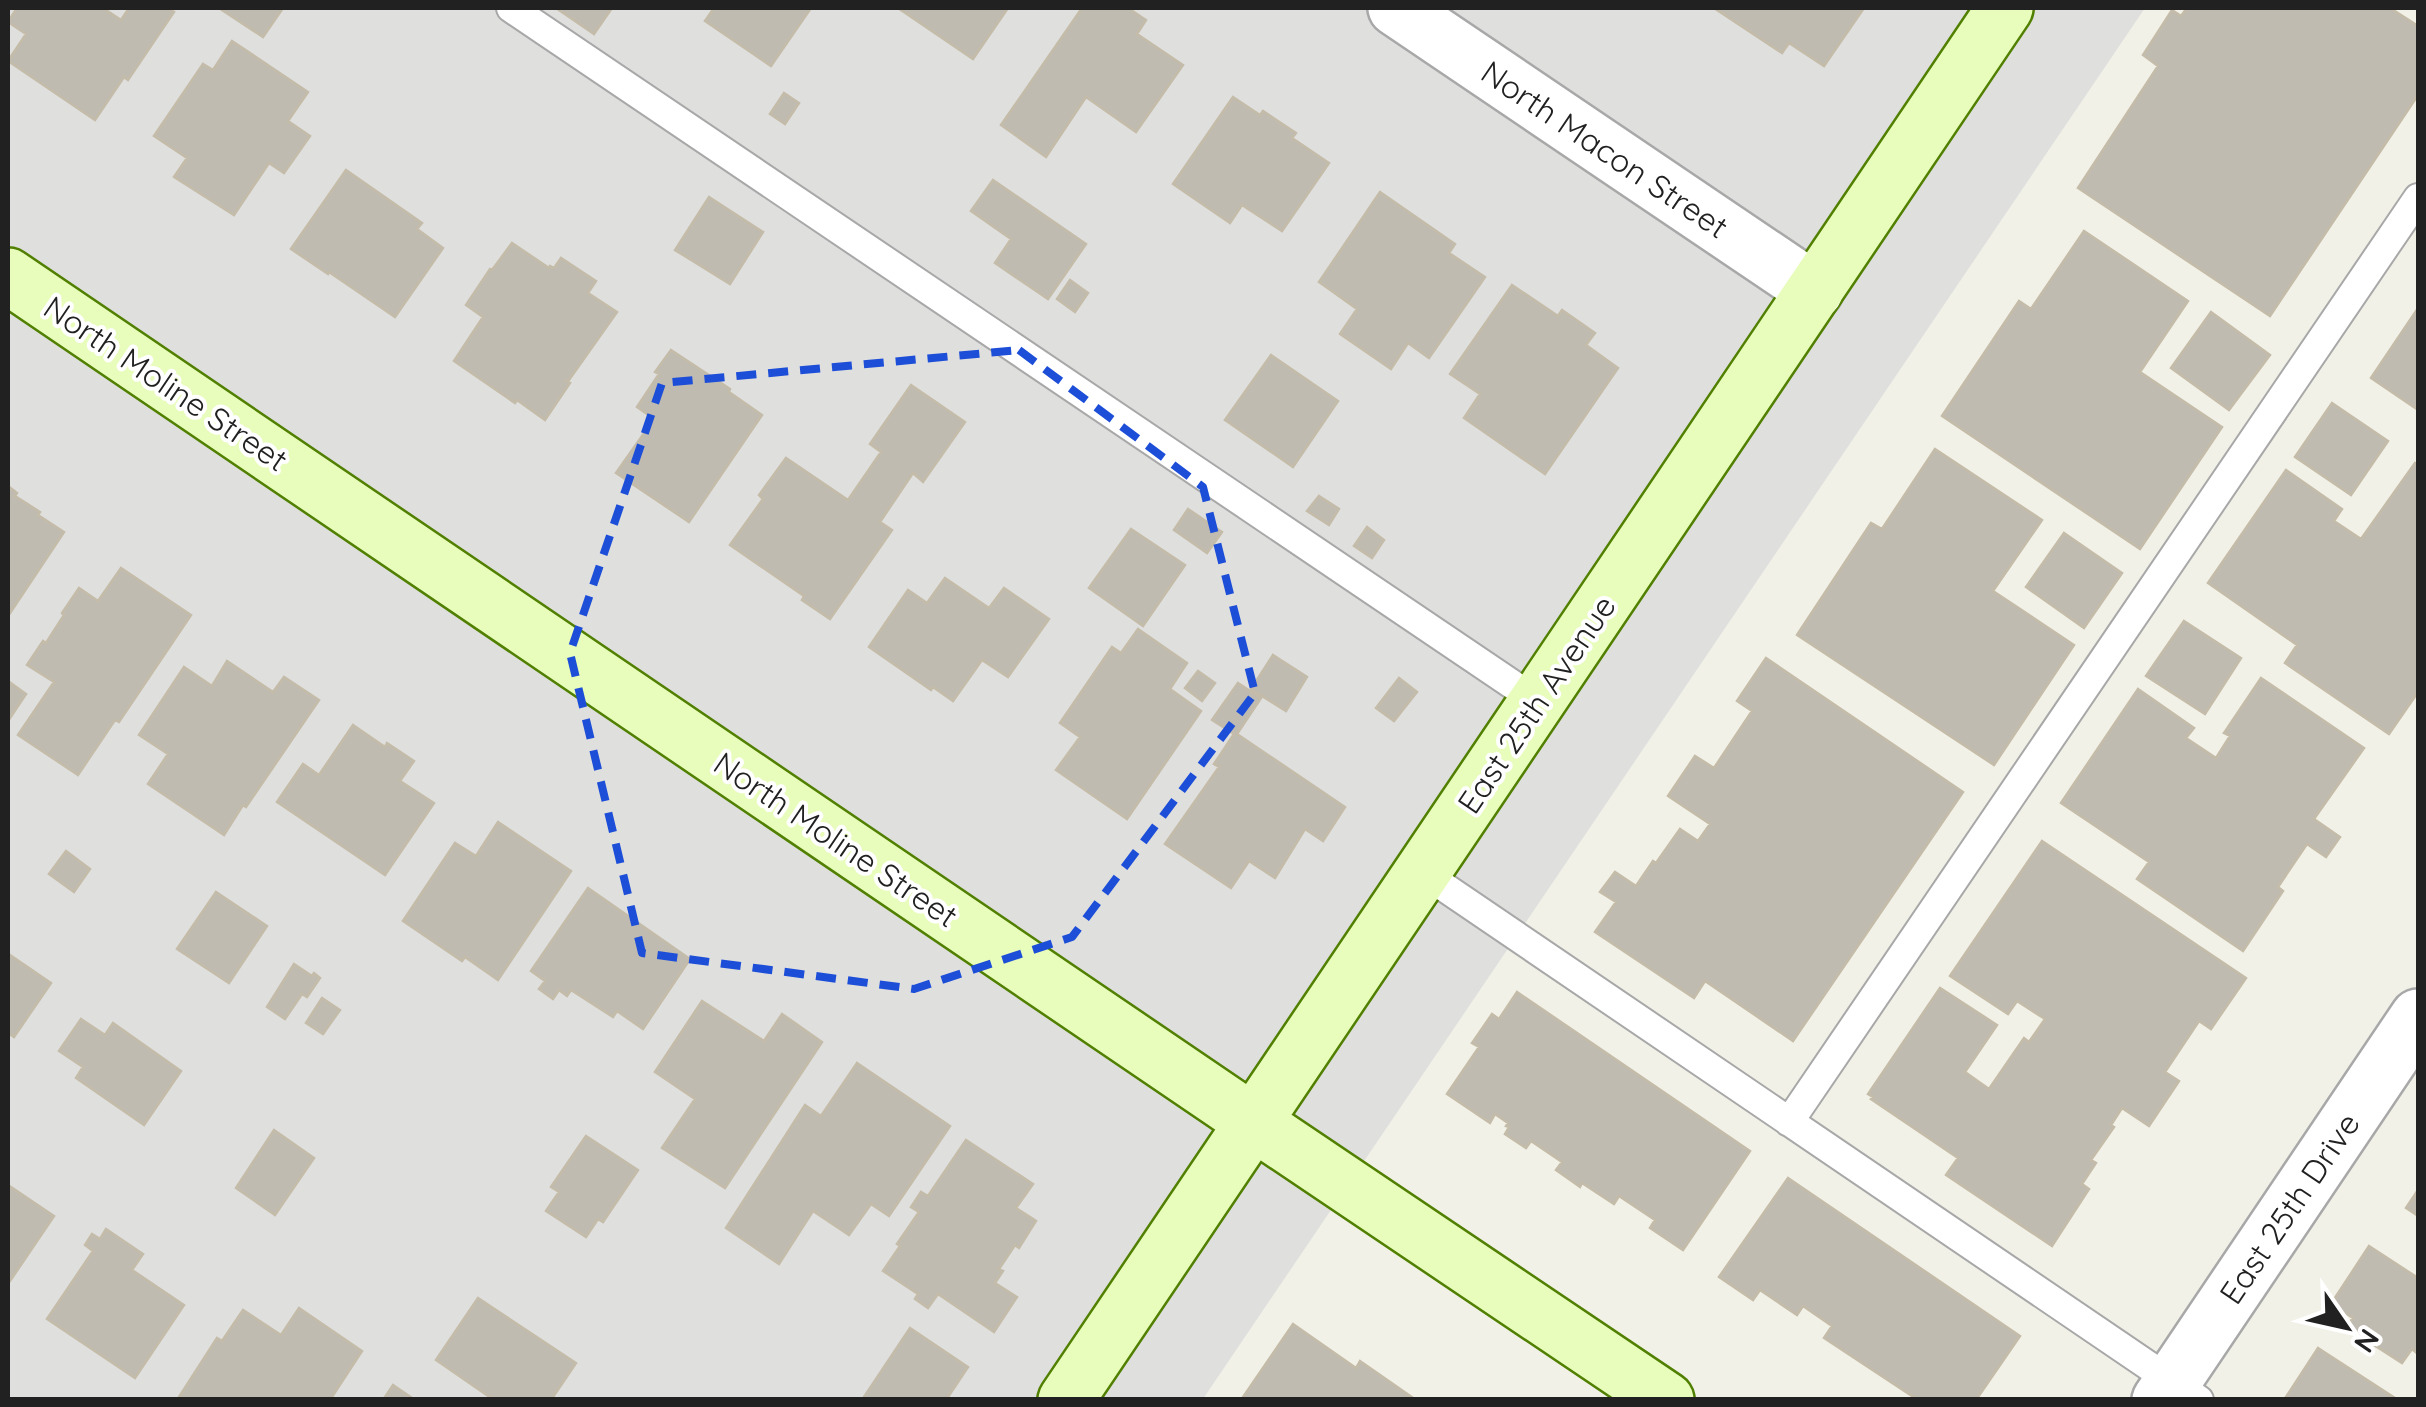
<svg xmlns="http://www.w3.org/2000/svg" width="2426" height="1407" font-family="Quicksand,sans-serif">
<rect width="100%" height="100%" fill="#f2f1e8"/>
<path fill="#dfdfde" d="M 8,8 L 2145,8 L 1203,1399 L 8,1400 Z"/>
<path fill="#bfbbb1" stroke="#c4bca9" stroke-width="2.5" d="M 17,8 L 103,8 L 121,20 L 129,8 L 167,8 L 174,12 L 128,80 L 124,77 L 95,120 L 8,61 L 26,34 L 8,22 Z
M 219,8 L 283,8 L 263,37 Z
M 556,8 L 612,8 L 594,34 Z
M 714,8 L 811,8 L 771,66 L 705,21 Z
M 898,8 L 1008,8 L 973,59 Z
M 1082,8 L 1128,8 L 1146,20 L 1137,34 L 1183,65 L 1136,132 L 1086,97 L 1046,157 L 1001,125 Z
M 1714,8 L 1864,8 L 1824,66 L 1789,43 L 1782,53 Z
M 2187,8 L 2390,8 L 2418,26 L 2418,95 L 2270,316 L 2078,188 L 2158,66 L 2143,55 L 2172,10 L 2181,16 Z
M 232,41 L 308,92 L 288,121 L 310,136 L 284,173 L 269,163 L 234,215 L 174,177 L 187,158 L 154,136 L 203,64 L 213,70 Z
M 784,93 L 799,103 L 785,124 L 770,114 Z
M 1233,97 L 1260,115 L 1263,111 L 1296,133 L 1292,138 L 1329,163 L 1282,231 L 1242,205 L 1230,223 L 1173,184 Z
M 346,170 L 422,223 L 417,229 L 443,248 L 395,317 L 329,272 L 328,274 L 291,249 Z
M 993,180 L 1086,244 L 1048,299 L 995,263 L 1011,239 L 971,211 Z
M 1380,192 L 1455,244 L 1449,253 L 1485,277 L 1429,358 L 1408,343 L 1391,369 L 1340,334 L 1357,309 L 1319,282 Z
M 709,197 L 763,232 L 730,284 L 675,250 Z
M 2084,231 L 2188,301 L 2140,372 L 2222,427 L 2140,549 L 1942,416 L 2019,301 L 2031,309 Z
M 512,243 L 549,268 L 550,266 L 554,268 L 561,258 L 596,281 L 588,293 L 617,312 L 569,380 L 566,381 L 570,383 L 545,420 L 517,400 L 515,403 L 454,361 L 483,317 L 466,305 L 490,269 L 492,270 Z
M 1070,280 L 1088,293 L 1075,312 L 1057,299 Z
M 1512,285 L 1558,316 L 1562,310 L 1595,333 L 1586,345 L 1618,368 L 1545,474 L 1464,418 L 1480,394 L 1450,374 Z
M 2418,308 L 2418,410 L 2371,378 Z
M 2211,312 L 2270,355 L 2229,410 L 2171,368 Z
M 671,350 L 730,389 L 729,392 L 762,415 L 689,522 L 616,473 L 654,419 L 637,407 L 659,374 L 655,372 Z
M 1271,355 L 1338,401 L 1293,467 L 1225,420 Z
M 911,385 L 965,422 L 923,482 L 913,473 L 880,522 L 892,530 L 830,619 L 802,600 L 804,596 L 730,545 L 763,499 L 759,495 L 786,458 L 848,500 L 881,452 L 870,444 Z
M 2332,403 L 2388,441 L 2351,495 L 2295,457 Z
M 1935,449 L 2042,520 L 1993,591 L 2074,645 L 1994,765 L 1797,635 L 1871,523 L 1882,529 Z
M 2415,463 L 2418,465 L 2418,692 L 2389,734 L 2285,663 L 2297,645 L 2208,583 L 2286,470 L 2342,509 L 2334,521 L 2361,539 Z
M 8,486 L 17,493 L 15,496 L 40,512 L 38,515 L 64,532 L 8,616 Z
M 1319,496 L 1339,509 L 1329,525 L 1307,511 Z
M 1188,509 L 1222,532 L 1207,553 L 1174,530 Z
M 1367,527 L 1384,540 L 1372,558 L 1354,546 Z
M 1131,529 L 1185,565 L 1143,626 L 1089,588 Z
M 2064,533 L 2122,573 L 2084,628 L 2026,587 Z
M 121,568 L 191,615 L 119,722 L 115,720 L 78,775 L 18,735 L 54,682 L 27,665 L 43,641 L 46,643 L 64,615 L 62,613 L 79,588 L 98,601 Z
M 945,578 L 989,608 L 1004,588 L 1049,619 L 1008,677 L 982,660 L 953,701 L 933,687 L 931,690 L 869,647 L 908,590 L 927,603 Z
M 2184,621 L 2241,658 L 2205,714 L 2146,676 Z
M 1138,629 L 1187,663 L 1170,689 L 1201,711 L 1127,819 L 1056,770 L 1080,737 L 1060,723 L 1112,647 L 1121,653 Z
M 1273,655 L 1307,677 L 1286,711 L 1251,689 Z
M 1766,658 L 1963,792 L 1793,1041 L 1705,981 L 1694,998 L 1595,932 L 1616,902 L 1600,892 L 1615,872 L 1636,886 L 1653,861 L 1656,863 L 1680,829 L 1698,841 L 1710,824 L 1668,796 L 1695,756 L 1714,768 L 1752,711 L 1737,701 Z
M 227,661 L 273,692 L 284,677 L 319,700 L 246,807 L 243,805 L 224,835 L 148,784 L 168,754 L 139,735 L 184,667 L 212,686 Z
M 1198,671 L 1215,683 L 1202,701 L 1185,688 Z
M 1399,678 L 1417,692 L 1394,721 L 1376,708 Z
M 2261,678 L 2364,748 L 2314,819 L 2340,837 L 2326,857 L 2307,844 L 2278,887 L 2283,891 L 2243,951 L 2137,879 L 2149,862 L 2061,803 L 2138,689 L 2194,728 L 2186,738 L 2216,758 L 2230,736 L 2224,733 Z
M 8,681 L 26,694 L 8,721 Z
M 1238,683 L 1261,698 L 1237,734 L 1345,807 L 1323,841 L 1305,829 L 1275,878 L 1249,861 L 1231,888 L 1165,844 L 1219,767 L 1214,764 L 1234,734 L 1212,720 Z
M 353,725 L 385,747 L 387,743 L 414,761 L 400,781 L 434,803 L 385,875 L 277,802 L 303,764 L 319,775 Z
M 498,822 L 571,871 L 498,980 L 465,957 L 462,961 L 403,921 L 455,843 L 476,856 Z
M 2042,841 L 2246,978 L 2211,1029 L 2199,1021 L 2165,1072 L 2179,1081 L 2149,1126 L 2122,1108 L 2111,1125 L 2114,1127 L 2091,1160 L 2096,1163 L 2082,1184 L 2089,1189 L 2052,1246 L 1946,1175 L 1958,1158 L 1871,1099 L 1873,1097 L 1868,1094 L 1940,988 L 1997,1025 L 1965,1072 L 1989,1089 L 2024,1038 L 2029,1042 L 2045,1019 L 2017,1001 L 2008,1014 L 1950,976 Z
M 66,851 L 90,869 L 74,892 L 49,874 Z
M 588,888 L 690,959 L 643,1029 L 617,1011 L 613,1017 L 571,990 L 567,996 L 559,990 L 553,999 L 539,989 L 545,981 L 531,971 Z
M 216,892 L 267,926 L 229,983 L 177,949 Z
M 10,955 L 51,983 L 14,1037 L 8,1033 L 8,959 Z
M 294,964 L 312,976 L 314,973 L 320,978 L 307,997 L 302,994 L 285,1019 L 267,1007 Z
M 1517,992 L 1750,1151 L 1683,1250 L 1650,1228 L 1655,1220 L 1619,1196 L 1614,1204 L 1582,1183 L 1580,1187 L 1556,1170 L 1562,1162 L 1531,1141 L 1526,1148 L 1505,1134 L 1509,1127 L 1506,1126 L 1508,1123 L 1495,1114 L 1490,1123 L 1447,1094 L 1479,1047 L 1472,1043 L 1492,1014 L 1499,1019 Z
M 322,998 L 340,1010 L 323,1034 L 306,1023 Z
M 702,1001 L 764,1041 L 782,1014 L 822,1042 L 725,1188 L 662,1148 L 695,1099 L 655,1072 Z
M 81,1019 L 105,1035 L 113,1023 L 181,1071 L 144,1125 L 76,1078 L 83,1067 L 59,1051 Z
M 857,1063 L 950,1126 L 889,1216 L 871,1204 L 849,1235 L 813,1211 L 779,1264 L 726,1228 L 805,1105 L 821,1116 Z
M 274,1130 L 314,1158 L 275,1215 L 236,1188 Z
M 586,1136 L 638,1170 L 603,1222 L 598,1219 L 586,1237 L 546,1211 L 559,1192 L 551,1187 Z
M 966,1140 L 1033,1184 L 1016,1208 L 1036,1221 L 1019,1248 L 1015,1245 L 999,1269 L 1003,1271 L 995,1283 L 1017,1297 L 994,1332 L 938,1294 L 928,1308 L 915,1299 L 918,1294 L 883,1271 L 900,1246 L 897,1244 L 919,1212 L 911,1207 L 921,1192 L 928,1196 Z
M 1788,1178 L 2020,1336 L 1976,1400 L 1918,1400 L 1824,1338 L 1832,1326 L 1803,1306 L 1797,1315 L 1760,1290 L 1753,1300 L 1719,1277 Z
M 8,1185 L 54,1216 L 8,1284 Z
M 2418,1190 L 2418,1216 L 2406,1208 Z
M 106,1229 L 143,1254 L 132,1270 L 184,1305 L 135,1378 L 47,1319 L 93,1251 L 85,1245 L 92,1234 L 100,1239 Z
M 2369,1246 L 2418,1278 L 2418,1354 L 2412,1349 L 2402,1363 L 2346,1327 L 2353,1318 L 2331,1304 Z
M 478,1298 L 576,1363 L 551,1400 L 494,1400 L 436,1360 Z
M 299,1308 L 362,1351 L 330,1400 L 177,1400 L 217,1338 L 222,1341 L 243,1310 L 281,1335 Z
M 1293,1324 L 1356,1368 L 1360,1361 L 1416,1400 L 1241,1400 Z
M 910,1328 L 968,1367 L 946,1400 L 862,1400 Z
M 2318,1348 L 2398,1400 L 2284,1400 Z
M 393,1385 L 415,1400 L 383,1400 Z"/>
<g fill="none" stroke-linecap="round" stroke-linejoin="round">
<g stroke="#a8a8a8" stroke-width="32">
<path id="lane" d="M 511,8 L 1537,701
M 1422,872 L 2199,1400
M 1789,1122 L 2418,198"/>
</g>
<g stroke="#a8a8a8" stroke-width="60">
<path id="street" d="M 1396,8 L 1815,291
M 2160,1400 L 2418,1017"/>
</g>
<g stroke="#518001" stroke-width="60">
<path id="secondary" d="M 8,276 L 1253,1122 L 1666,1400
M 1066,1400 L 2005,8"/>
</g>
<use href="#lane" stroke="#fff" stroke-width="28"/>
<use href="#street" stroke="#fff" stroke-width="55"/>
<use href="#secondary" stroke="#e8fcbc" stroke-width="55"/>
</g>
<path fill="none" stroke="#1d4ed8" stroke-width="8" stroke-dasharray="20 12" stroke-linejoin="round" d="M 1019,350 L 1203,487 L 1255,693 L 1072,937 L 914,989 L 642,953 L 570,653 L 662,383 Z"/>
<g text-anchor="middle" dominant-baseline="central" stroke-width="8" stroke-linejoin="round" paint-order="stroke">
<g font-size="32" fill="#212121" stroke="#fff">
<text transform="translate(1605 149) rotate(34)">North Macon Street</text>
<text transform="translate(166 383) rotate(34)">North Moline Street</text>
<text transform="translate(1536 704) rotate(-56)">East 25th Avenue</text>
<text transform="translate(836 839) rotate(34)">North Moline Street</text>
<text transform="translate(2289 1208) rotate(-56)">East 25th Drive</text>
</g>
</g>
<rect width="2426" height="1407" fill="none" stroke="#212121" stroke-width="20"/>
<g transform="translate(2346 1327) rotate(124)" stroke="#ffffff" stroke-width="8" paint-order="stroke">
<path d="M0-8L18 38L0 25L-18 38Z" fill="#212121"/>
<text y="-15" font-size="28" font-weight="bold" text-anchor="middle" fill="#212121">N</text>
</g>
</svg>
